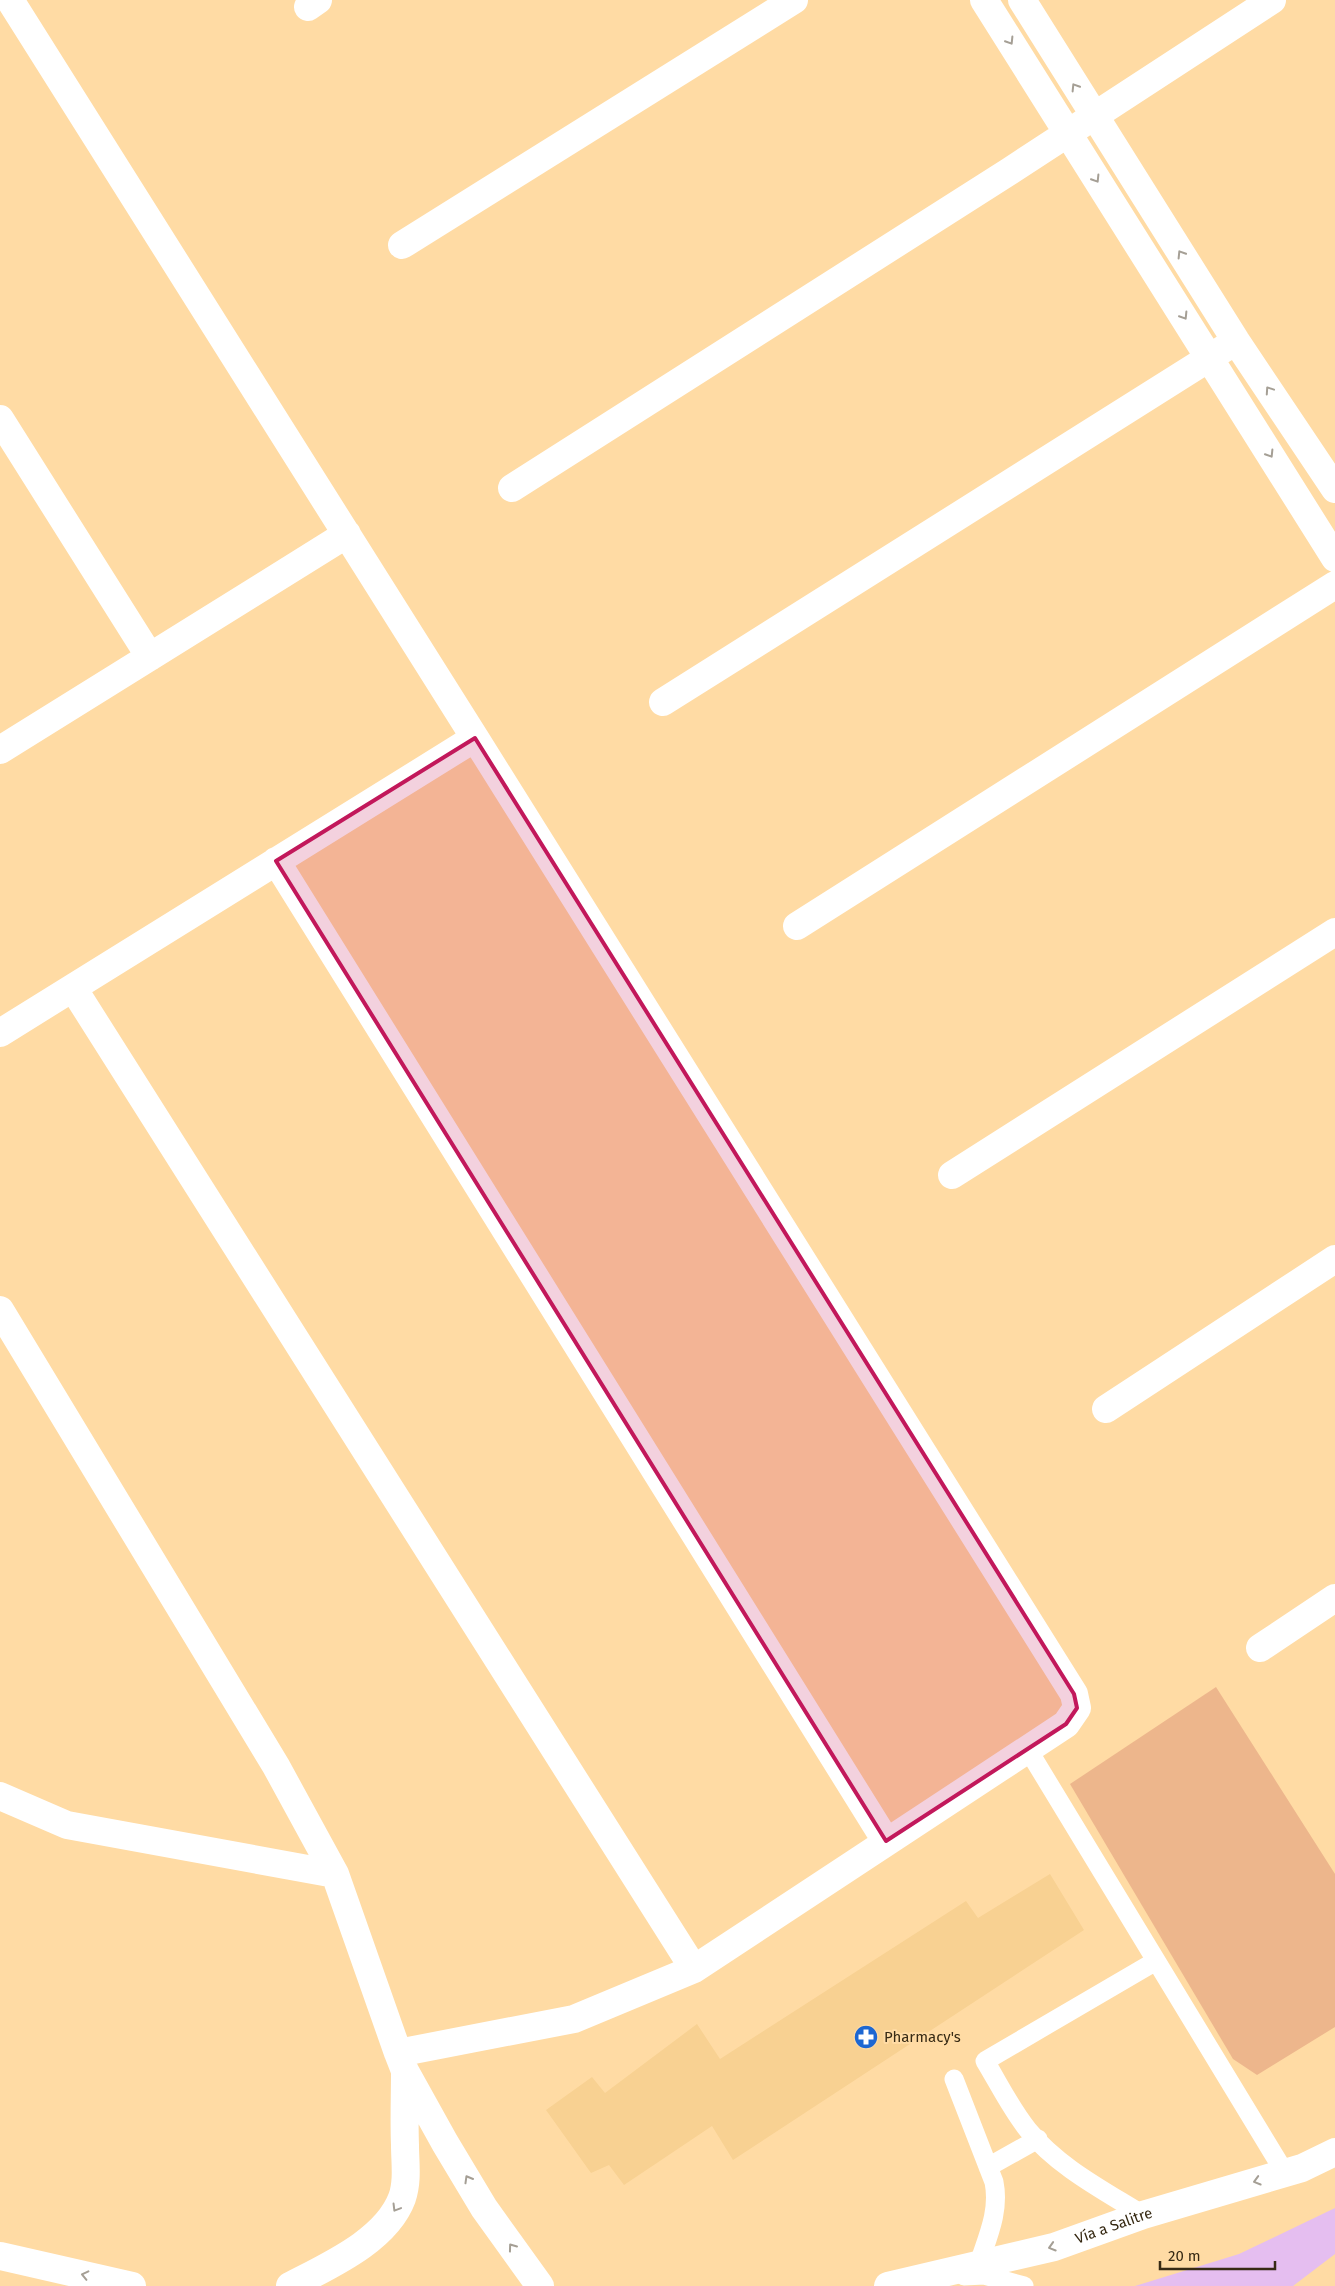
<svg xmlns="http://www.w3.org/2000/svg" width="1335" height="2286" font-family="'Fira Sans',sans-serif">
<rect width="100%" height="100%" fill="#ffdba4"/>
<path fill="#f8d192" d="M 1050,1874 L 1084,1930 L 733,2160 L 712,2126 L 624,2185 L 609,2165 L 591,2173 L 546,2110 L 592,2077 L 605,2093 L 697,2024 L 720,2059 L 966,1901 L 978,1918 Z"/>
<path fill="#e5bef0" d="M 1335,2208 L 1335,2254 L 1293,2286 L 1135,2286 L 1239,2254 Z"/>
<path fill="#edb68c" d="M 1216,1687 L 1335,1874 L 1335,2027 L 1257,2075 L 1233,2059 L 1070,1784 Z"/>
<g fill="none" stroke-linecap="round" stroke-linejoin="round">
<path stroke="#fff" stroke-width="19" d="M 1027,1748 L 1285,2173
M 954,2079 L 994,2182 C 1000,2212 987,2238 978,2266
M 988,2167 L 1038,2139
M 1143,2215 C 1103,2190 1058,2167 1028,2130 C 1011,2109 999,2084 985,2061 L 1156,1961
M 964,2276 L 984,2275 L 1024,2286"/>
<path stroke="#fff" stroke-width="28" d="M 10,0 L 475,738
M 984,0 L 1335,558
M 1022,0 L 1236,341 L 1335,489
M 308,7 L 318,0
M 402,245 L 794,0
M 0,419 L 150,657
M 512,488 L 1010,171 L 1272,0
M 663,702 L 1236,341
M 0,750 L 347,534
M 276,861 L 886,1841
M 797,926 L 1335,585
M 73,988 L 694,1969
M 0,1033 L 475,738 L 1074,1694 L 1077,1708 L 1066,1724 L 694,1969 L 574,2019 L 398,2053 L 405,2071 L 445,2143 L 484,2208 L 540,2286
M 952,1175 L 1335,932
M 0,1310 L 276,1766 L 335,1874 L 398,2053
M 1106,1409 L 1335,1259
M 1260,1648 L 1335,1598
M 0,1796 L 67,1825 L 335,1874
M 290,2286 C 328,2266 386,2241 402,2198 C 408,2181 405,2162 405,2145 C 404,2121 405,2096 405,2072"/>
<g stroke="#fff" stroke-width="28">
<path d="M 0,2256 L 132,2286"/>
<path id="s1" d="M 888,2286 L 1054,2247 L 1143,2215 L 1302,2168 L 1335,2152"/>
</g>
</g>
<defs><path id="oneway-chevron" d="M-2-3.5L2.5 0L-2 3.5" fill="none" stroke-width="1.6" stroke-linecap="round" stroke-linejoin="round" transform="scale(1.25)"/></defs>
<g stroke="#a59f95">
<use href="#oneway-chevron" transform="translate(1010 41) rotate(58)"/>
<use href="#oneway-chevron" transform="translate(1075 87) rotate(-122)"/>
<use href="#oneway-chevron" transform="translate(1096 179) rotate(58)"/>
<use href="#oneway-chevron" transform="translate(1181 254) rotate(-122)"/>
<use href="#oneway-chevron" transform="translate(1184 316) rotate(58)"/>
<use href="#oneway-chevron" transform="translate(1269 390) rotate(-124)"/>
<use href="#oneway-chevron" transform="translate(1270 454) rotate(58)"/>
<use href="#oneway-chevron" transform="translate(468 2179) rotate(-120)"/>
<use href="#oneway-chevron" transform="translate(1257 2181) rotate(164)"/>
<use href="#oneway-chevron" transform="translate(396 2208) rotate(121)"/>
<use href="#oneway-chevron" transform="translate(512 2247) rotate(-126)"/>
<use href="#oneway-chevron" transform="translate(1052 2247) rotate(163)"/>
<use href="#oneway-chevron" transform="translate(85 2275) rotate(-167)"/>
</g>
<path fill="#c2185b" fill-opacity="0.2" stroke="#c2185b" stroke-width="4" stroke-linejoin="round" d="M 475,738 L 1074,1694 L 1077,1708 L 1066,1724 L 886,1841 L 276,861 Z"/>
<defs>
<g id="pharmacy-disc" transform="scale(1.25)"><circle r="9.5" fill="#1d67d2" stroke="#ffdba4"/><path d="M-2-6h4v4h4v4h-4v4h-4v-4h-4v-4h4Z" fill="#fff"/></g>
</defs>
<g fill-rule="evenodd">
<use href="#pharmacy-disc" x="866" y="2037"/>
</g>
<g text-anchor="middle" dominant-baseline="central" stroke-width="4" stroke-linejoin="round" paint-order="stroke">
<g font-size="15" fill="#372a14" stroke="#ffdba4" text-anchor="start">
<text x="884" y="2037">Pharmacy's</text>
</g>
<g font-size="15" fill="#372a14" stroke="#ffdba4">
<text stroke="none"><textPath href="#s1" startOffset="234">Vía a Salitre</textPath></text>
</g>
</g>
<path d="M1160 2261v8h115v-8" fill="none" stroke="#372a14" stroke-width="2.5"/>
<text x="1168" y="2261" font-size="15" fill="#372a14" stroke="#ffdba4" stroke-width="4" paint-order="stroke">20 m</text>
</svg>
